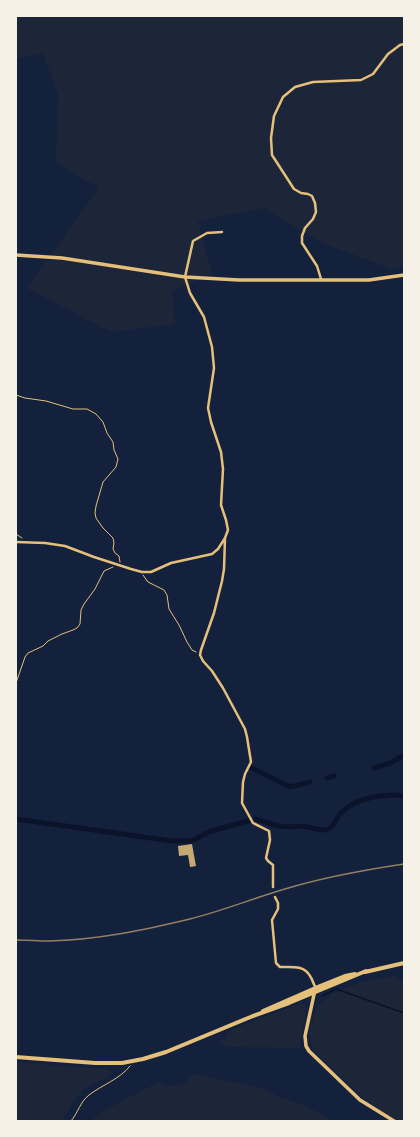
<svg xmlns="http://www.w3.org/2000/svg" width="420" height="1137" font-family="Helvetica,sans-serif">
<rect width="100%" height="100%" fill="#14213d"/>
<path fill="#1d2539" d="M 16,16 L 404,16 L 404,266 L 391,269 L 321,242 L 264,208 L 198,221 L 212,274 L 172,291 L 175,324 L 111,332 L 27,288 L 99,188 L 56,163 L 58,95 L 43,53 L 16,59 Z
M 394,976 L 404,982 L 404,1121 L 397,1121 L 369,1105 L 354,1089 L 327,1065 L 312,1048 L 309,1031 L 317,1006 L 334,993 L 365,981 Z
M 302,1003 C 305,1005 305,1004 306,1007 C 307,1014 301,1040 299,1048 L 229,1047 L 222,1044 L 220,1042 L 227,1037 L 226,1034 L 233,1029 Z
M 16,1062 L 108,1069 L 112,1072 C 105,1081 96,1082 87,1087 C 76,1094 69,1110 62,1121 L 16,1121 Z
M 197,1074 L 207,1077 L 246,1084 L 265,1089 L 277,1096 L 300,1104 L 326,1116 L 331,1121 L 221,1121 C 209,1117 193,1124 179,1119 L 175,1121 L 91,1121 C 105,1109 118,1103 134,1095 C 142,1091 150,1086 159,1082 L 165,1086 L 186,1084 L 190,1075 Z"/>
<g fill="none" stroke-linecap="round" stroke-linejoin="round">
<path stroke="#0b132b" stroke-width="1.5" d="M 322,996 L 336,989 L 404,1013"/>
<path stroke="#0b132b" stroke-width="5" d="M 252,768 L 290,787 L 310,782
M 374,768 L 390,763 L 404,755
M 327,778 L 334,776
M 16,819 L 172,841 L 191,841 L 211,831 L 248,821
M 256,819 C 264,821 272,825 280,826 C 289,828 298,825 307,827 C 314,828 321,832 328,829 C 334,827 337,817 341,813 C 354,798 385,793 404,796"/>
</g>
<path fill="#c6a872" d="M 192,844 L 196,866 L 190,867 L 188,855 L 179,856 L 178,846 Z"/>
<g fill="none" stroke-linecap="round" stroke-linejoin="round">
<path stroke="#e5c07b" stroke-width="1" d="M 16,395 L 25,398 L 46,401 L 73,409 L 87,409 L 96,414 L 103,422 L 107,433 L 113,442 L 114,450 L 118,459 L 116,467 L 103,482 L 96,506 L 95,513 L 96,518 L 103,528 L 113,538 L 114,543 L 113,549 L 115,553 L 119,556 L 120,562
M 16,534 L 22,538
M 143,575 L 148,582 L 164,590 L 167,595 L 169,609 L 179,625 L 187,642 L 192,650 L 196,652
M 16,683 L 25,657 L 28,653 L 43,646 L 48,641 L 62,634 L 73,630 L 77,628 L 80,624 L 81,610 L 84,604 L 95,589 L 104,571 L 113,567
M 71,1121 C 78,1113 80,1102 89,1095 C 102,1085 120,1079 130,1066"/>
<path stroke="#e5c07b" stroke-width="2.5" d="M 222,232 L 207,233 L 193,241 L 185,277 L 190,293 L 204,317 L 212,347 L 214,368 L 208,408 L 211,422 L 221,452 L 223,469 L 221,505 L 226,520 L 228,530 L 225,538 L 224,569 L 222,581 L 214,613 L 201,650 L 200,655 L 203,661 L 212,671 L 223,688 L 245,729 L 247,737 L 251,762 L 245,774 L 243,782 L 242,803 L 253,823 L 269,831 L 270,840 L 266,858 L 268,861 L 273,865 L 273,887
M 321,279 L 317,266 L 302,243 L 302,236 L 305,228 L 313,219 L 316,212 L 315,203 L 312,196 L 308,194 L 301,193 L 294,189 L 272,155 L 271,138 L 274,116 L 283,97 L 295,87 L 313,82 L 361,80 L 373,74 L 388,54 L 400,45 L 404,44
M 16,542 L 45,543 L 65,546 L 94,557 L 131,569 L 142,572 L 151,572 L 171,563 L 212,554 L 218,549 L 225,538
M 275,897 L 278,903 L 278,909 L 272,920 L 276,963 L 280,967 C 291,967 304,965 310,976 C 313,980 313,984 316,988 L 315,988"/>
<path stroke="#e5c07b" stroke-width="3.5" d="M 16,255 L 62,258 L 185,277 L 239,280 L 369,280 L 404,275
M 315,990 L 305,1036 L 306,1046 L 309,1051 L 360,1100 L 394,1121"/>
<path stroke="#e5c07b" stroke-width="4" d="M 365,972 L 404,963
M 263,1011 L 320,986 L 345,976 L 355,974
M 16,1057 L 95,1063 L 122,1063 L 143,1059 L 166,1052 L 253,1016 L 289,1003 L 366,971"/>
<path stroke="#918062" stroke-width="1.5" d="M 16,940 C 27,940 38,941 49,941 C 97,940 144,930 190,919 C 222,911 254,898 285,889 C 324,877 364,870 404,864"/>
</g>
<rect width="420" height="1137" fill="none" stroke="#f6f1e7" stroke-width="34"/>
</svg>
